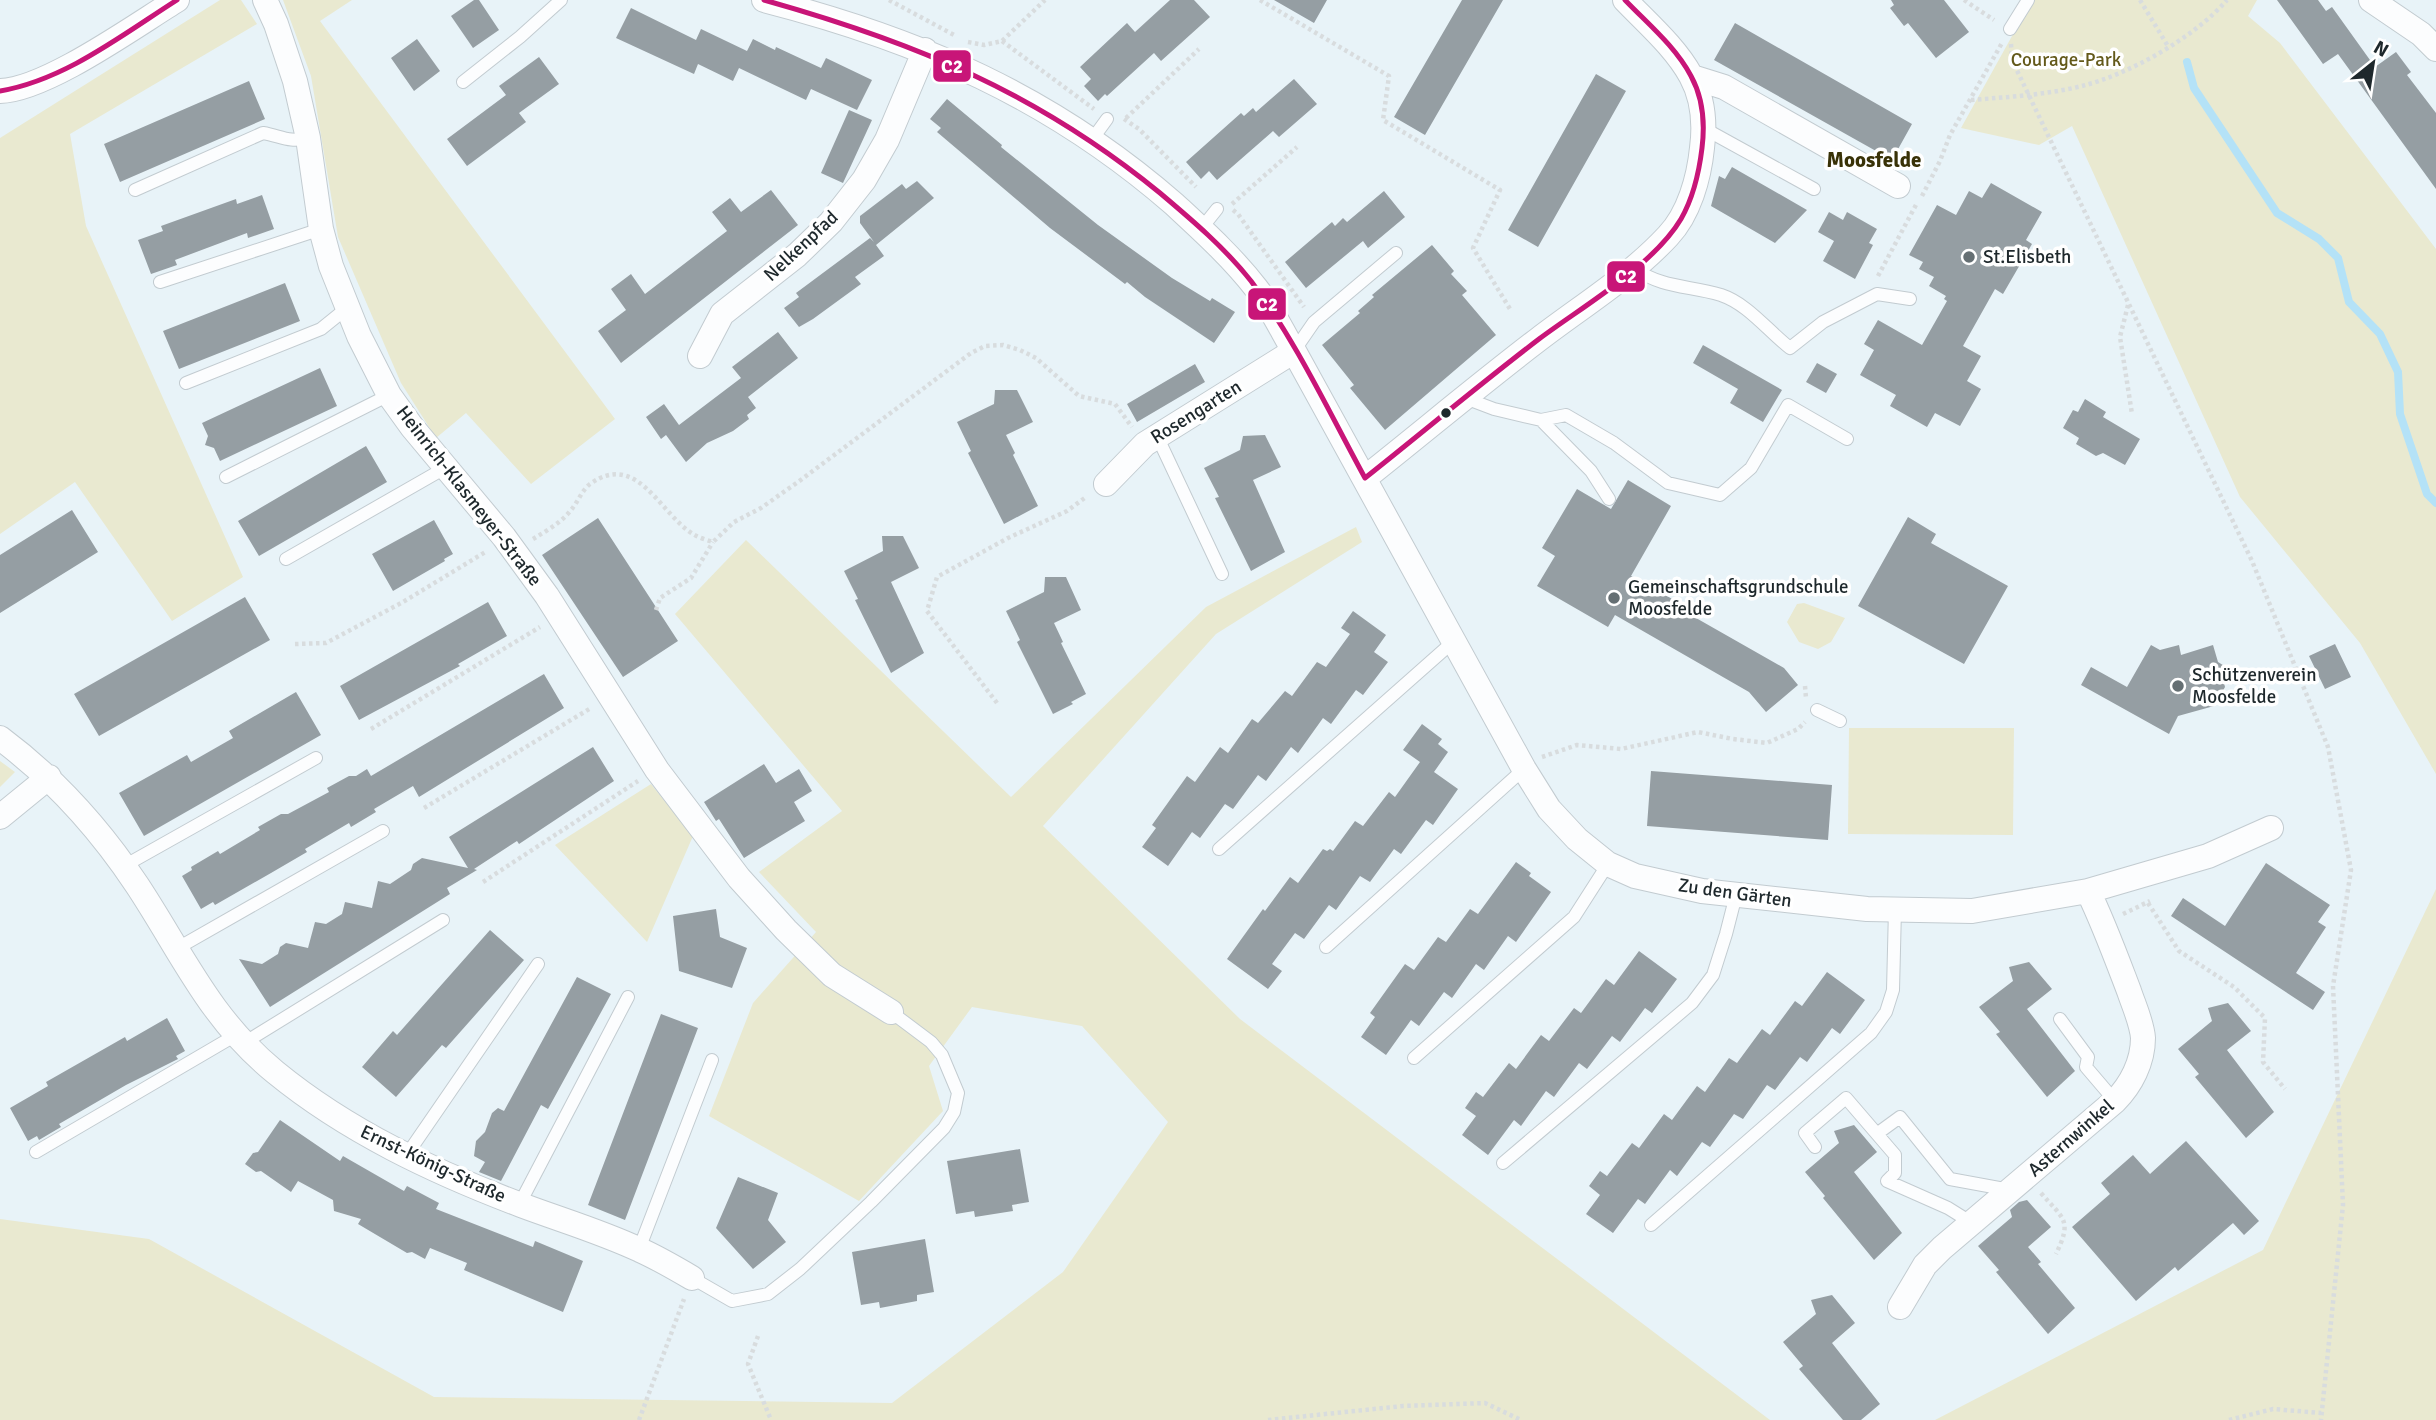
<svg xmlns="http://www.w3.org/2000/svg" width="2436" height="1420" font-family="Signika,sans-serif">
<rect width="100%" height="100%" fill="#e8f3f8"/>
<path fill="#e9e9d0" d="M 220,0 L 241,0 L 257,24 L 70,134 L 86,226 L 243,577 L 172,621 L 75,482 L 0,534 L 0,138 Z
M 283,0 L 352,0 L 320,21 L 615,419 L 531,484 L 466,413 L 436,438 L 401,383 L 338,237 L 311,76 Z
M 2032,0 L 2257,0 L 2248,16 L 2280,43 L 2436,249 L 2436,774 L 2360,643 L 2240,497 L 2072,126 L 2039,145 L 1961,128 Z
M 1356,527 L 1362,542 L 1216,634 L 1043,826 L 1240,1019 L 1770,1420 L 0,1420 L 0,1219 L 149,1239 L 434,1397 L 892,1403 L 1063,1272 L 1168,1122 L 1082,1026 L 972,1007 L 929,1066 L 943,1111 L 859,1201 L 709,1116 L 753,1003 L 816,932 L 759,872 L 842,811 L 675,614 L 746,540 L 1011,797 L 1206,607 Z
M 1804,603 L 1845,618 L 1831,642 L 1818,649 L 1799,642 L 1787,622 L 1797,604 Z
M 1849,728 L 2014,728 L 2013,835 L 1848,834 Z
M 0,761 L 15,772 L 0,787 Z
M 651,784 L 693,836 L 647,942 L 555,845 Z
M 2436,889 L 2436,1420 L 1935,1420 L 2263,1250 Z"/>
<g fill="none" stroke-linecap="round" stroke-linejoin="round">
<path stroke="#b4e2f7" stroke-width="8" d="M 2187,62 L 2194,88 L 2277,213 L 2319,239 L 2338,258 L 2349,302 L 2380,334 L 2398,372 L 2400,414 L 2427,494 L 2436,503"/>
</g>
<path fill="#959ea3" d="M 474,0 L 479,0 L 499,30 L 473,48 L 451,16 Z
M 1170,0 L 1194,0 L 1210,17 L 1161,61 L 1154,53 L 1107,96 L 1105,94 L 1098,101 L 1084,86 L 1091,79 L 1080,67 L 1127,23 L 1135,32 Z
M 1274,0 L 1327,0 L 1314,23 Z
M 1462,0 L 1503,0 L 1425,135 L 1394,117 Z
M 1891,0 L 1944,0 L 1969,32 L 1936,58 L 1908,23 L 1904,26 L 1890,8 L 1894,5 Z
M 2277,0 L 2318,0 L 2326,11 L 2332,7 L 2375,67 L 2396,52 L 2411,72 L 2407,75 L 2436,113 L 2436,189 L 2338,54 L 2323,64 Z
M 631,8 L 696,40 L 701,29 L 747,51 L 753,39 L 775,50 L 776,47 L 821,68 L 826,58 L 872,80 L 857,110 L 811,89 L 806,100 L 739,68 L 733,81 L 698,64 L 694,74 L 616,38 Z
M 1735,23 L 1912,124 L 1892,160 L 1714,60 Z
M 417,39 L 440,71 L 414,91 L 391,58 Z
M 539,57 L 559,84 L 519,113 L 526,122 L 467,166 L 447,139 L 506,95 L 499,86 Z
M 1596,74 L 1626,91 L 1538,247 L 1508,230 Z
M 1294,79 L 1317,104 L 1279,137 L 1273,131 L 1217,180 L 1209,171 L 1201,179 L 1186,162 L 1241,113 L 1244,116 L 1253,108 L 1256,112 Z
M 249,81 L 265,119 L 120,182 L 104,144 Z
M 947,99 L 1002,145 L 1001,147 L 1098,225 L 1172,278 L 1210,301 L 1212,298 L 1235,312 L 1214,343 L 1145,297 L 1127,282 L 1125,284 L 1050,228 L 937,132 L 941,128 L 930,119 Z
M 849,110 L 872,120 L 843,183 L 821,173 Z
M 1732,167 L 1807,210 L 1775,243 L 1711,206 L 1719,176 L 1725,179 Z
M 917,181 L 934,198 L 876,245 L 884,256 L 855,277 L 861,284 L 813,319 L 799,327 L 784,308 L 799,297 L 796,293 L 870,238 L 874,242 L 860,223 L 860,216 L 902,184 L 906,189 Z
M 1991,183 L 2042,212 L 2026,240 L 2032,244 L 2003,294 L 1995,289 L 1963,346 L 1981,356 L 1967,381 L 1981,389 L 1960,426 L 1935,413 L 1927,427 L 1890,406 L 1896,395 L 1860,375 L 1874,350 L 1864,344 L 1878,320 L 1922,345 L 1947,301 L 1944,299 L 1946,296 L 1929,286 L 1934,277 L 1919,269 L 1923,262 L 1909,255 L 1937,205 L 1956,215 L 1969,191 L 1982,198 Z
M 771,190 L 798,225 L 621,363 L 598,331 L 626,310 L 611,289 L 631,274 L 645,294 L 727,231 L 712,212 L 730,198 L 741,212 Z
M 1384,191 L 1405,217 L 1368,248 L 1363,241 L 1306,288 L 1285,262 L 1332,222 L 1335,226 L 1343,218 L 1347,222 Z
M 262,195 L 274,229 L 248,238 L 247,233 L 175,260 L 177,265 L 151,274 L 138,240 L 163,231 L 161,226 L 236,199 L 237,204 Z
M 1829,212 L 1843,220 L 1847,212 L 1877,229 L 1869,243 L 1873,245 L 1855,279 L 1823,261 L 1834,241 L 1818,232 Z
M 1432,245 L 1454,271 L 1451,274 L 1467,291 L 1462,295 L 1496,335 L 1385,430 L 1350,388 L 1354,385 L 1322,345 L 1360,313 L 1358,311 L 1374,297 L 1372,295 Z
M 285,283 L 300,321 L 179,369 L 163,331 Z
M 778,332 L 798,358 L 748,397 L 756,408 L 747,415 L 749,419 L 733,431 L 707,443 L 686,462 L 666,435 L 661,439 L 646,417 L 664,404 L 679,425 L 741,378 L 732,367 Z
M 1703,345 L 1782,390 L 1763,422 L 1730,403 L 1738,389 L 1693,363 Z
M 1817,363 L 1837,374 L 1826,393 L 1806,382 Z
M 1195,364 L 1205,382 L 1137,422 L 1127,404 Z
M 320,368 L 337,406 L 220,461 L 214,448 L 205,445 L 208,436 L 202,423 Z
M 995,390 L 1017,390 L 1033,422 L 1006,435 L 1015,453 L 1013,455 L 1038,506 L 1004,524 L 968,453 L 971,451 L 957,422 L 994,404 Z
M 2085,399 L 2106,412 L 2103,417 L 2140,439 L 2125,465 L 2103,453 L 2096,456 L 2076,444 L 2079,438 L 2063,428 L 2073,410 L 2078,412 Z
M 1265,435 L 1281,467 L 1253,480 L 1285,552 L 1251,571 L 1215,498 L 1219,497 L 1204,468 L 1240,450 L 1243,436 Z
M 366,446 L 387,482 L 259,556 L 238,521 Z
M 1628,480 L 1671,506 L 1631,576 L 1692,610 L 1689,614 L 1784,668 L 1798,685 L 1766,712 L 1749,692 L 1615,615 L 1608,627 L 1537,586 L 1555,556 L 1542,548 L 1577,489 L 1611,509 Z
M 72,510 L 98,552 L 0,613 L 0,555 Z
M 1908,517 L 1936,534 L 1931,543 L 2008,586 L 1964,664 L 1858,606 Z
M 598,518 L 678,641 L 623,677 L 542,555 Z
M 434,520 L 453,554 L 444,559 L 445,561 L 393,591 L 372,554 Z
M 882,536 L 903,536 L 919,568 L 891,582 L 924,653 L 891,673 L 855,600 L 858,599 L 844,571 L 883,551 Z
M 1045,577 L 1066,577 L 1081,610 L 1054,623 L 1063,642 L 1061,643 L 1086,694 L 1071,702 L 1073,704 L 1053,714 L 1017,642 L 1020,640 L 1006,611 L 1044,592 Z
M 245,597 L 270,640 L 99,736 L 74,694 Z
M 488,602 L 507,636 L 458,664 L 460,666 L 359,720 L 340,686 Z
M 1353,611 L 1386,635 L 1374,652 L 1388,662 L 1363,695 L 1356,690 L 1331,724 L 1323,718 L 1298,753 L 1291,747 L 1266,781 L 1258,775 L 1233,809 L 1225,804 L 1200,838 L 1192,832 L 1168,866 L 1142,847 L 1156,828 L 1152,825 L 1187,776 L 1195,782 L 1220,747 L 1228,753 L 1252,719 L 1258,723 L 1285,691 L 1292,696 L 1317,662 L 1326,667 L 1350,634 L 1341,628 Z
M 2335,644 L 2351,677 L 2325,689 L 2309,656 Z
M 2151,645 L 2160,650 L 2179,645 L 2181,655 L 2213,645 L 2218,662 L 2226,667 L 2222,675 L 2225,687 L 2214,706 L 2178,716 L 2169,734 L 2081,685 L 2091,667 L 2127,687 Z
M 544,674 L 564,708 L 419,797 L 413,786 L 374,809 L 376,812 L 351,827 L 349,823 L 305,849 L 307,852 L 271,873 L 215,905 L 213,902 L 201,909 L 182,876 L 192,870 L 191,867 L 218,851 L 220,854 L 260,830 L 258,827 L 281,814 L 288,814 L 329,792 L 327,788 L 349,776 L 356,776 L 367,769 L 371,776 Z
M 296,692 L 321,735 L 144,836 L 119,793 L 187,755 L 191,762 L 233,738 L 229,731 Z
M 1422,724 L 1442,739 L 1438,744 L 1448,752 L 1434,772 L 1458,789 L 1433,825 L 1426,820 L 1401,854 L 1394,849 L 1370,882 L 1360,876 L 1336,910 L 1329,905 L 1304,939 L 1295,933 L 1272,964 L 1282,971 L 1268,989 L 1227,959 L 1263,909 L 1265,911 L 1290,877 L 1298,883 L 1323,849 L 1327,851 L 1330,849 L 1333,851 L 1355,821 L 1363,826 L 1389,792 L 1395,797 L 1420,762 L 1403,750 Z
M 593,747 L 614,781 L 519,844 L 517,841 L 474,869 L 477,870 L 447,888 L 450,894 L 270,1007 L 239,959 L 262,964 L 278,954 L 280,947 L 286,943 L 308,948 L 315,922 L 326,924 L 342,914 L 345,902 L 372,908 L 378,881 L 390,884 L 411,870 L 413,864 L 422,858 L 468,868 L 449,837 Z
M 764,764 L 776,783 L 799,769 L 812,791 L 794,802 L 805,821 L 744,858 L 719,819 L 716,821 L 704,802 Z
M 1651,771 L 1832,785 L 1828,840 L 1647,826 Z
M 1516,862 L 1531,873 L 1529,876 L 1551,892 L 1516,942 L 1508,936 L 1484,970 L 1476,964 L 1452,998 L 1444,992 L 1419,1026 L 1411,1020 L 1386,1055 L 1361,1037 L 1375,1017 L 1370,1013 L 1405,964 L 1414,970 L 1438,937 L 1446,942 L 1470,909 L 1478,914 Z
M 2266,863 L 2330,905 L 2318,922 L 2326,927 L 2296,973 L 2325,992 L 2313,1010 L 2171,916 L 2183,898 L 2225,926 Z
M 716,909 L 720,937 L 747,948 L 732,988 L 679,971 L 673,916 Z
M 490,930 L 524,960 L 446,1048 L 442,1045 L 396,1097 L 362,1067 L 393,1031 L 397,1035 Z
M 1639,951 L 1677,979 L 1652,1013 L 1645,1008 L 1620,1042 L 1612,1036 L 1587,1069 L 1579,1063 L 1554,1097 L 1546,1091 L 1521,1126 L 1514,1120 L 1488,1155 L 1462,1135 L 1476,1116 L 1465,1108 L 1476,1092 L 1483,1097 L 1509,1063 L 1516,1069 L 1541,1035 L 1549,1041 L 1574,1008 L 1581,1013 L 1606,979 L 1614,985 Z
M 2029,962 L 2052,989 L 2027,1009 L 2075,1071 L 2047,1097 L 1996,1034 L 2000,1032 L 1979,1007 L 2013,981 L 2009,967 Z
M 1827,972 L 1865,1000 L 1840,1034 L 1832,1028 L 1807,1062 L 1800,1057 L 1775,1090 L 1767,1085 L 1743,1119 L 1734,1114 L 1710,1147 L 1702,1142 L 1677,1176 L 1670,1170 L 1645,1204 L 1638,1199 L 1613,1233 L 1586,1214 L 1600,1195 L 1589,1186 L 1600,1171 L 1607,1176 L 1632,1143 L 1639,1148 L 1664,1114 L 1672,1120 L 1697,1086 L 1705,1092 L 1729,1058 L 1737,1063 L 1762,1029 L 1770,1035 L 1795,1001 L 1802,1006 Z
M 577,977 L 611,994 L 548,1109 L 541,1105 L 501,1181 L 479,1172 L 485,1162 L 474,1156 L 476,1141 L 485,1132 L 492,1113 L 498,1108 L 504,1111 Z
M 2228,1003 L 2251,1031 L 2227,1050 L 2274,1112 L 2246,1138 L 2195,1077 L 2199,1074 L 2178,1049 L 2212,1021 L 2208,1008 Z
M 661,1014 L 698,1028 L 625,1220 L 588,1205 Z
M 167,1018 L 185,1051 L 176,1056 L 178,1059 L 126,1085 L 59,1124 L 61,1127 L 39,1140 L 37,1136 L 28,1141 L 10,1108 L 48,1086 L 46,1082 L 125,1037 L 127,1041 Z
M 280,1120 L 340,1161 L 343,1156 L 404,1191 L 407,1186 L 439,1203 L 436,1209 L 533,1247 L 535,1241 L 583,1261 L 563,1312 L 464,1270 L 467,1263 L 430,1248 L 425,1259 L 412,1252 L 407,1253 L 358,1224 L 361,1219 L 334,1211 L 333,1200 L 298,1181 L 291,1192 L 261,1171 L 256,1172 L 245,1164 L 253,1153 L 258,1152 Z
M 1854,1125 L 1877,1152 L 1854,1172 L 1902,1233 L 1874,1260 L 1823,1198 L 1825,1196 L 1805,1172 L 1839,1143 L 1834,1131 Z
M 2186,1141 L 2259,1221 L 2244,1235 L 2233,1223 L 2178,1271 L 2175,1267 L 2136,1301 L 2072,1227 L 2110,1194 L 2101,1183 L 2133,1155 L 2150,1174 Z
M 1020,1149 L 1029,1202 L 1012,1205 L 1013,1211 L 975,1217 L 974,1211 L 956,1214 L 947,1161 Z
M 738,1177 L 778,1193 L 768,1220 L 786,1242 L 753,1269 L 716,1228 Z
M 2027,1200 L 2051,1227 L 2028,1247 L 2041,1262 L 2038,1264 L 2075,1308 L 2048,1334 L 1996,1272 L 1999,1270 L 1978,1246 L 2012,1217 L 2010,1210 L 2019,1202 Z
M 925,1239 L 934,1292 L 917,1295 L 917,1301 L 880,1308 L 879,1302 L 861,1305 L 852,1252 Z
M 1832,1295 L 1855,1323 L 1832,1343 L 1880,1404 L 1861,1420 L 1843,1420 L 1799,1369 L 1803,1366 L 1783,1342 L 1816,1314 L 1811,1300 Z"/>
<g fill="none" stroke-linecap="round" stroke-linejoin="round">
<g stroke="#c2cbd0" stroke-width="14">
<path id="service" d="M 2010,29 L 2028,0
M 463,82 L 520,37 L 561,0
M 1705,129 L 1814,189
M 1091,141 L 1107,119
M 135,190 L 263,133 C 281,136 289,143 308,138
M 1201,229 L 1217,209
M 1633,268 C 1665,289 1687,285 1721,295 C 1748,304 1768,331 1790,348 L 1823,322 L 1877,294 L 1910,299
M 160,282 L 321,229
M 1294,351 L 1314,322 L 1396,253
M 186,383 L 321,329 L 347,308
M 1465,398 L 1494,409 L 1541,420 L 1591,471 L 1609,499
M 1541,420 L 1566,415 L 1614,443 L 1668,483 L 1720,495 L 1751,468 L 1788,405 L 1847,439
M 1157,436 L 1222,574
M 226,477 L 389,395
M 286,559 L 445,468
M 1817,710 L 1840,721
M 1219,849 L 1454,641
M 124,866 L 316,758
M 1326,947 L 1524,769
M 176,949 L 383,831
M 2060,1019 L 2088,1057 L 2086,1067 L 2115,1101
M 244,1043 L 443,920
M 1414,1058 L 1574,917 L 1608,864
M 1878,1133 L 1900,1117 L 1950,1179 L 2010,1190
M 1815,1147 L 1805,1133 L 1846,1098 L 1895,1155 L 1895,1173 L 1887,1181 L 1948,1208 L 1972,1223
M 36,1152 L 236,1035
M 406,1156 L 538,964
M 1503,1163 L 1692,1003 L 1713,975 L 1726,934 L 1736,895
M 519,1205 L 628,997
M 1651,1225 L 1871,1033 L 1886,1012 L 1893,990 L 1895,909
M 639,1249 L 712,1060
M 692,1278 L 732,1301 L 768,1294 L 800,1269 L 871,1202 L 944,1128 L 954,1112 L 958,1093 L 942,1055 L 931,1042 L 891,1012"/>
</g>
<g stroke="#c2cbd0" stroke-width="26">
<path id="minor" d="M 265,0 L 276,24 L 295,81 L 308,138 L 321,229 L 331,266 L 359,336 L 389,395 L 412,427 L 504,537 L 547,596 L 657,770 L 739,878 L 786,930 L 832,975 L 891,1012
M 764,0 C 920,40 1051,97 1174,204 C 1202,230 1232,257 1256,288 C 1271,307 1282,331 1294,351 L 1524,769 L 1549,809 L 1577,839 L 1608,864 L 1635,876 L 1702,891 L 1867,909 L 1972,911 L 2088,891 L 2208,856 L 2271,828
M 2371,0 L 2421,34 L 2436,49
M 1692,77 L 1724,87 L 1898,186
M 0,91 C 46,90 136,25 177,0
M 700,356 L 722,314 L 797,255 L 831,222 L 864,180 L 887,140 L 925,50
M 1365,478 C 1423,432 1480,384 1539,339 C 1582,306 1631,276 1668,236 C 1689,214 1699,178 1702,148 C 1705,125 1703,98 1691,76 C 1675,47 1648,24 1625,0
M 1106,484 L 1145,444 L 1294,351
M 0,738 C 55,779 99,828 137,885 C 182,953 209,1018 275,1072 C 347,1131 434,1172 521,1205 C 561,1220 602,1232 640,1250 C 658,1258 675,1268 692,1278
M 0,817 L 49,777
M 1900,1307 L 1925,1265 L 1942,1248 L 2115,1101 C 2131,1085 2143,1062 2143,1038 C 2142,1023 2134,1006 2129,991 C 2116,957 2104,924 2088,891"/>
</g>
<path stroke="#d8dcde" stroke-width="4.5" stroke-dasharray="3.5 3.5" stroke-linecap="butt" d="M 889,0 L 954,35
M 1260,0 L 1389,76 L 1383,120 L 1500,190 L 1473,248 L 1510,309
M 1964,0 L 1994,20
M 2140,0 L 2169,48
M 1002,41 L 1094,109
M 968,42 L 984,45 L 1002,41 L 1045,0
M 2011,44 L 2012,60 L 2252,561 L 2328,747 L 2351,870 L 2333,986 L 2343,1205 L 2321,1420
M 1971,100 C 2008,97 2045,95 2082,86 C 2130,74 2195,37 2227,0
M 1126,118 L 1199,49
M 1124,119 L 1139,129 L 1196,187
M 1922,196 L 1940,161 L 1950,135 L 2002,43
M 1232,204 L 1297,147
M 1233,210 L 1238,214 L 1304,307
M 1878,276 L 1917,203
M 2128,305 L 2120,337 L 2132,414
M 533,539 C 546,531 561,523 571,510 C 578,502 582,490 590,484 C 637,450 660,514 693,534 C 699,538 707,540 713,542 L 734,522 L 761,508 L 798,482 L 971,353 L 985,346 L 1003,345 L 1020,350 L 1036,358 L 1079,396 L 1115,404 L 1132,427
M 656,610 L 660,598 L 691,578 L 713,542
M 295,644 L 326,643 L 403,602 L 487,551
M 1805,686 L 1806,698
M 997,703 L 927,611 L 937,577 L 1008,538 L 1067,511 L 1086,497
M 371,729 L 540,627
M 1542,757 L 1577,745 L 1621,749 L 1698,732 L 1733,739 L 1767,743 L 1798,729 L 1805,722
M 424,808 L 591,708
M 483,882 L 638,781
M 2148,903 L 2179,951 L 2234,987 L 2265,1018 L 2263,1062 L 2285,1089
M 2123,914 L 2150,901
M 2041,1193 C 2063,1219 2073,1219 2056,1254
M 758,1336 L 748,1364 L 771,1420
M 639,1420 L 684,1299
M 1268,1420 L 1403,1406 L 1485,1403 L 1521,1420
M 2229,1420 L 2273,1409 L 2321,1413"/>
<use href="#service" stroke="#fcfdfe" stroke-width="12"/>
<use href="#minor" stroke="#fcfdfe" stroke-width="24"/>
<g stroke="#fff" stroke-width="10">
<path id="bus-1" d="M 764,0 C 914,42 1038,93 1160,193 C 1192,220 1225,248 1251,281 C 1296,341 1329,412 1365,478
M 0,91 C 65,80 122,35 177,0
M 1365,478 C 1423,432 1480,384 1539,339 C 1583,306 1653,266 1681,219 C 1693,198 1699,173 1702,148 C 1705,124 1703,98 1691,76 C 1675,46 1648,24 1625,0"/>
</g>
<use href="#bus-1" stroke="#c81578" stroke-width="5"/>
</g>
<g fill="#656f73" stroke="#fff" stroke-width="2.5">
<circle cx="1969" cy="257" r="7"/>
<circle cx="1614" cy="598" r="7"/>
<circle cx="2178" cy="686" r="7"/>
</g>
<circle fill="#1e282c" stroke="#fff" stroke-width="2.5" cx="1446" cy="413" r="6"/>
<g text-anchor="middle" dominant-baseline="central" stroke-width="7" stroke-linejoin="round" paint-order="stroke">
<g font-size="19" fill="#63591a" stroke="#fff">
<text x="2066" y="60">Courage-Park</text>
</g>
<g font-size="19" fill="#1e282c" stroke="#fff">
<text transform="translate(801 246) rotate(-43)">Nelkenpfad</text>
<text transform="translate(1196 412) rotate(-32)">Rosengarten</text>
<text transform="translate(469 496) rotate(52)">Heinrich-Klasmeyer-Straße</text>
<text transform="translate(1735 893) rotate(8)">Zu den Gärten</text>
<text transform="translate(2071 1138) rotate(-41)">Asternwinkel</text>
<text transform="translate(433 1164) rotate(25)">Ernst-König-Straße</text>
</g>
<g font-size="19" fill="#1e282c" stroke="#fff" text-anchor="start">
<text x="1983" y="257">St.Elisbeth</text>
<text x="1628" y="587">Gemeinschaftsgrundschule<tspan x="1628" dy="22">Moosfelde</tspan></text>
<text x="2192" y="675">Schützenverein<tspan x="2192" dy="22">Moosfelde</tspan></text>
</g>
<g font-size="21" font-weight="bold" fill="#393207" stroke="#fff">
<text x="1874" y="160">Moosfelde</text>
</g>
</g>
<g stroke="#fff" stroke-width="2.5">
<rect x="932" y="49" width="40" height="34" rx="7" fill="#c81578"/>
<rect x="1606" y="260" width="40" height="33" rx="7" fill="#c81578"/>
<rect x="1247" y="287" width="40" height="34" rx="7" fill="#c81578"/>
</g>
<g font-size="19" text-anchor="middle" font-weight="bold" fill="#fff">
<text x="952" y="73">C2</text>
<text x="1626" y="283">C2</text>
<text x="1267" y="311">C2</text>
</g>
<g transform="translate(2373 63) rotate(30)" stroke="#ffffff" stroke-width="5" paint-order="stroke">
<path d="M0-5L12 26L0 18L-12 26Z" fill="#1e282c"/>
<text y="-10" font-size="19" font-weight="bold" text-anchor="middle" fill="#1e282c">N</text>
</g>
</svg>
